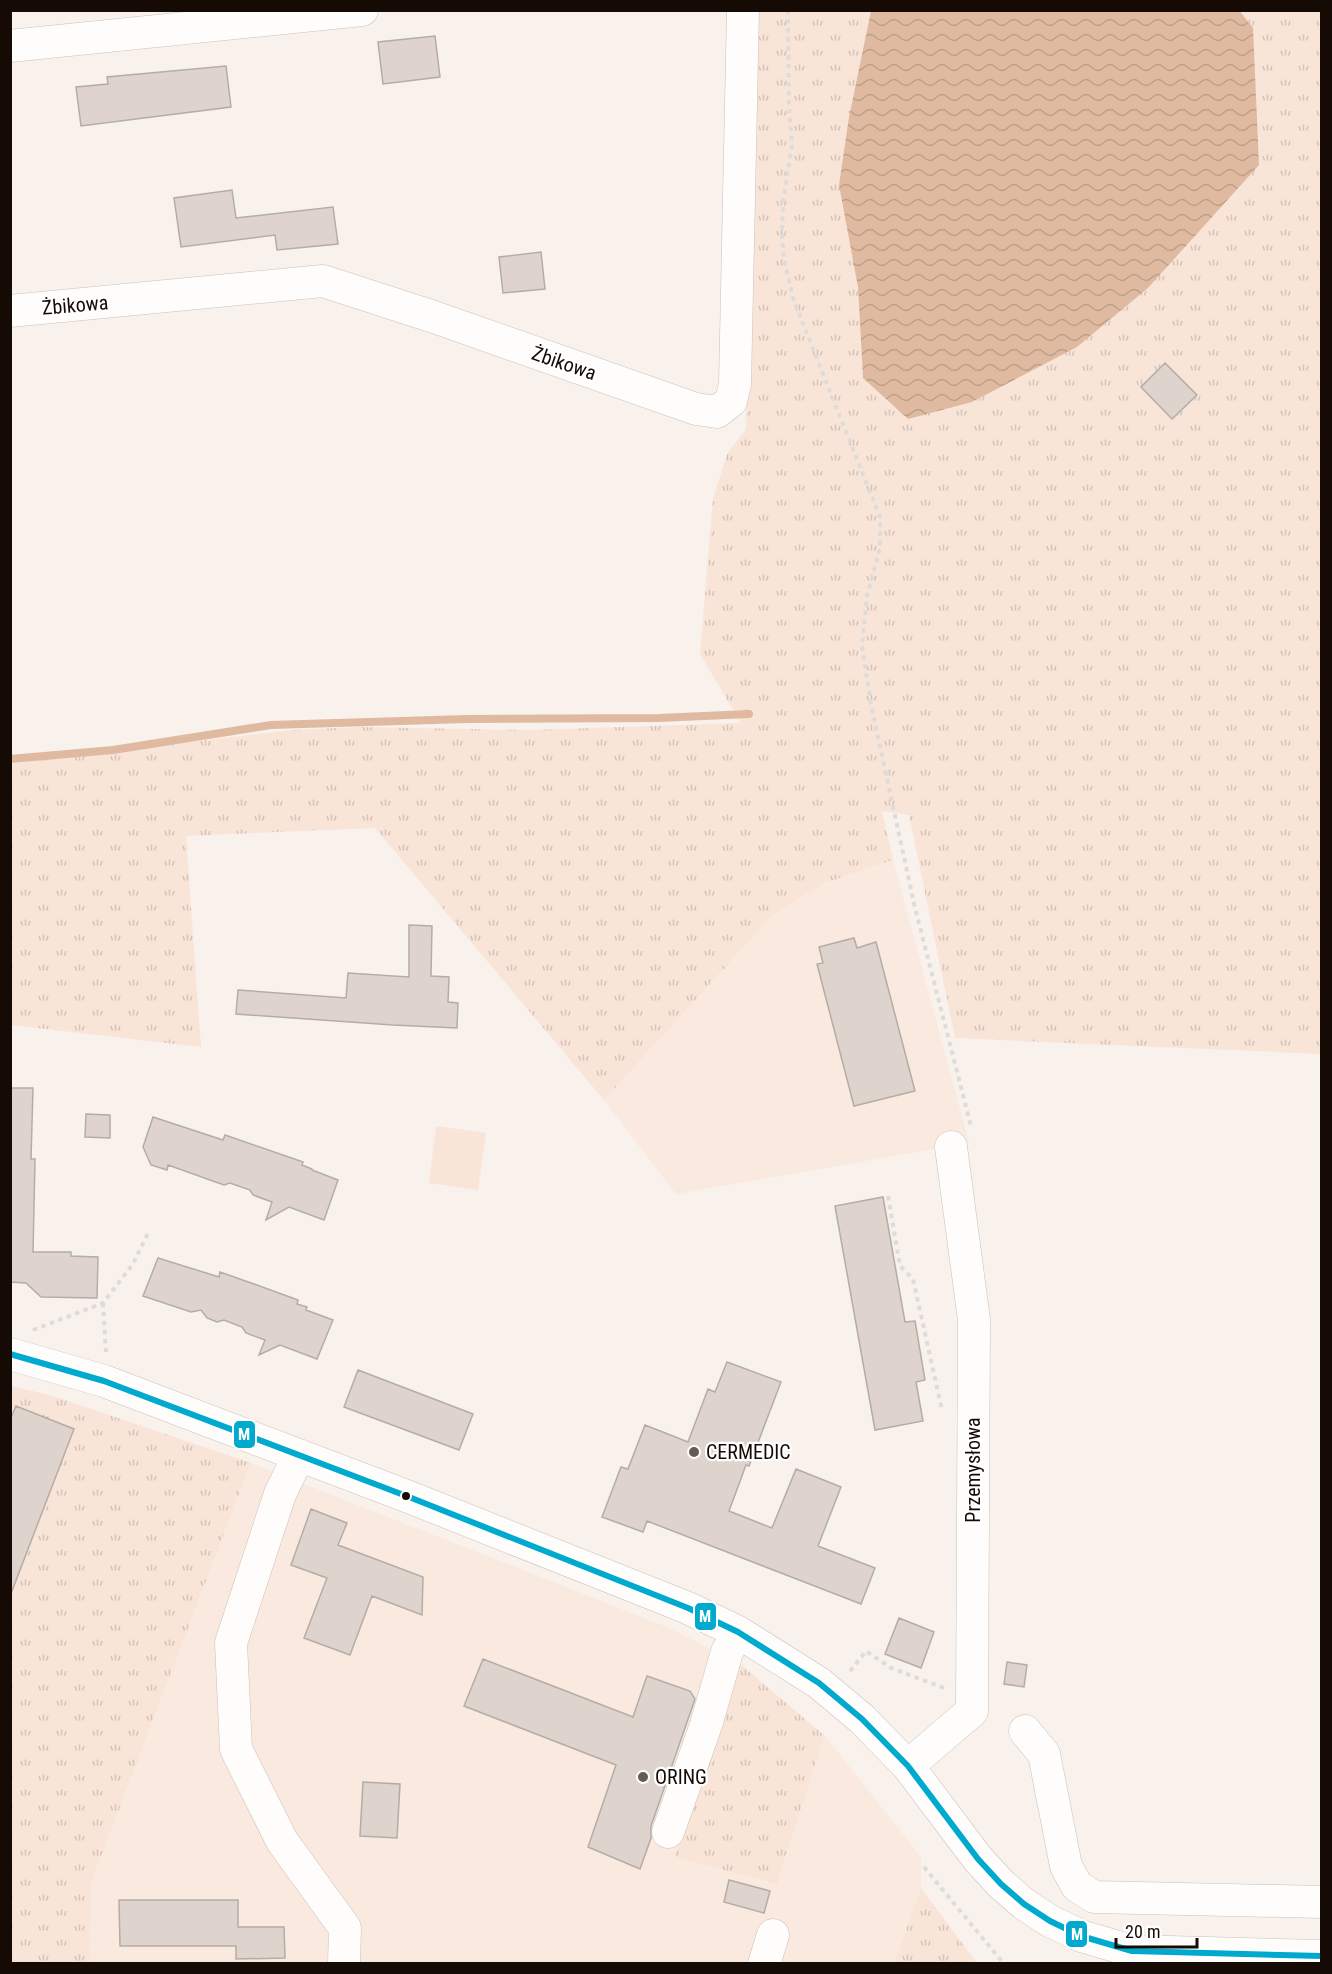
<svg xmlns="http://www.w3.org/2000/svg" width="1332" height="1974" font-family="'Roboto Condensed',sans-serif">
<defs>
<pattern id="grass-tufts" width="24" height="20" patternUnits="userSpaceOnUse" patternTransform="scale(1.5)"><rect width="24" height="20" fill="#f9e5d8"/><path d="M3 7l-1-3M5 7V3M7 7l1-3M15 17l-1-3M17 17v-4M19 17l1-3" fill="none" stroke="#d5c3b8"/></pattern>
<pattern id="water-waves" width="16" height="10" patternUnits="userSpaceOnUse" patternTransform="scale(1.5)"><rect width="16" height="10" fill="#dfbaa0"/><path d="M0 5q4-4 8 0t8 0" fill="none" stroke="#be9f88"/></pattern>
</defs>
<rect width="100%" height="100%" fill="#f8f1ec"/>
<path fill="#fae9de" d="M 893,860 L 969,1143 L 676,1194 L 604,1100 L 773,915 L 825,883 Z
M 251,1463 L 667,1627 L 739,1663 L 676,1857 L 776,1884 L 825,1736 L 921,1857 L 921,1888 L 894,1963 L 90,1964 L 91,1883 Z"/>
<path fill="url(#grass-tufts)" d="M 753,11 L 871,11 L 849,117 L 863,378 L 972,402 L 1077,347 L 1148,288 L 1197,233 L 1253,28 L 1239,11 L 1321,11 L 1321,1054 L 955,1038 L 909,815 L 882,811 L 893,860 L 825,883 L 773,915 L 604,1100 L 375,828 L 186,836 L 201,1047 L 11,1025 L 11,763 L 293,730 L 358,727 L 531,730 L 741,723 L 700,654 L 713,499 L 727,454 L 746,429 L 750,271 Z
M 11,1386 L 50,1395 L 251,1463 L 91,1883 L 90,1963 L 11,1964 Z
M 739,1663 L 825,1736 L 776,1884 L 675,1857 Z
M 921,1888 L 977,1963 L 894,1963 Z"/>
<path fill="#f9e5d8" d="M 436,1126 L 486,1133 L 478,1190 L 429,1183 Z"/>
<path fill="url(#water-waves)" d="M 1239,10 L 1253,28 L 1259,165 L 1148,288 L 1077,347 L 972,402 L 908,419 L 863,378 L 858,287 L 839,185 L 849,117 L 871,11 Z"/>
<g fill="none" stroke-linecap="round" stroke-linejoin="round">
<path stroke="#dfbaa0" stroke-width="8" d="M 10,759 L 113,750 L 271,725 L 466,719 L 659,718 L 749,714"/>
</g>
<path fill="#ded4cd" stroke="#b5aca6" stroke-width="1.5" d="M 435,36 L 440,77 L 383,84 L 378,42 Z
M 226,66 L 231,107 L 81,126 L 76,87 L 108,84 L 107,77 Z
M 232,190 L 236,218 L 333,207 L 338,244 L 277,250 L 275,235 L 181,247 L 174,198 Z
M 541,252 L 545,289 L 503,293 L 499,257 Z
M 1165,363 L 1197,395 L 1172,419 L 1141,387 Z
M 409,925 L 432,926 L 431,976 L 449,977 L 448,1002 L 458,1003 L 457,1028 L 393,1025 L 236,1014 L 238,990 L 346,998 L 348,973 L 409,977 Z
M 854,938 L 857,948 L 876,942 L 915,1091 L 854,1106 L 817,964 L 823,963 L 819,947 Z
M 10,1088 L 33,1088 L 31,1159 L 35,1159 L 33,1252 L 71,1252 L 71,1256 L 98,1257 L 97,1298 L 41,1297 L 26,1283 L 10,1282 Z
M 86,1114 L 110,1115 L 110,1138 L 85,1137 Z
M 153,1117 L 223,1140 L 225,1135 L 303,1162 L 302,1165 L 312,1169 L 312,1170 L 338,1180 L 324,1220 L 289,1207 L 266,1220 L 272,1202 L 253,1195 L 250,1190 L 230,1183 L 224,1185 L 168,1165 L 167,1170 L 151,1165 L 143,1147 Z
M 883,1197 L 905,1322 L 915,1321 L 925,1380 L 916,1382 L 923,1421 L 875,1430 L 835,1206 Z
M 158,1258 L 219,1277 L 220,1272 L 254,1284 L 298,1300 L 297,1304 L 307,1307 L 306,1310 L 333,1320 L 317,1359 L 280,1345 L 259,1355 L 265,1340 L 246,1333 L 242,1327 L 224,1320 L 217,1322 L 207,1318 L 201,1310 L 191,1312 L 143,1296 Z
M 727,1362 L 781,1382 L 749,1466 L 746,1465 L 729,1511 L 772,1528 L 796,1469 L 841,1487 L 818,1546 L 875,1568 L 861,1604 L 647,1521 L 643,1532 L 602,1517 L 621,1467 L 628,1469 L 645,1425 L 688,1442 L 708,1389 L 715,1392 Z
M 358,1370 L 473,1414 L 459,1450 L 344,1407 Z
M 16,1406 L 74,1429 L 12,1591 L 10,1591 L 10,1420 Z
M 311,1509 L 347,1523 L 338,1545 L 423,1577 L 422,1615 L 372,1596 L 350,1655 L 304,1638 L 327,1578 L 291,1565 Z
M 899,1618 L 934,1632 L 921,1668 L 885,1654 Z
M 483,1659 L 633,1717 L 647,1676 L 690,1691 L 695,1699 L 651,1826 L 651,1838 L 640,1869 L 588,1847 L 616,1765 L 464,1706 Z
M 1007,1662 L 1027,1665 L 1024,1687 L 1004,1684 Z
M 363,1782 L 400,1784 L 397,1838 L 360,1836 Z
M 729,1880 L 770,1891 L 764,1913 L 724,1902 Z
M 119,1900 L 238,1900 L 238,1927 L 284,1927 L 285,1958 L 236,1959 L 236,1946 L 120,1946 Z"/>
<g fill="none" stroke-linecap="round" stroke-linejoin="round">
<g stroke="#cac1ba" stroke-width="33">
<path id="minor" d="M 10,46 L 362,10
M 10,311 L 323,281 L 434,317 L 696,409 L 717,412 L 731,401 L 735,384 L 743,10
M 10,1354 L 104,1381 L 409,1497 L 688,1608 L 738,1632 L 819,1683 L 862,1719 L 908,1766 L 978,1859 L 1001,1884 L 1024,1904 L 1050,1921 L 1081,1936 L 1132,1951 L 1322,1956
M 299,1455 L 280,1494 L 231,1643 L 236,1749 L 282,1841 L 345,1928 L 344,1964
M 1025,1731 L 1044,1754 L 1066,1866 L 1077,1886 L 1094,1897 L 1322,1902
M 908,1766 L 972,1711 L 974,1320 L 951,1147
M 668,1832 L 706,1725 L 727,1652 L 738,1632
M 764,1964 L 773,1935"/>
</g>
<path stroke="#dedcda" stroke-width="4" stroke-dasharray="4.5 4.5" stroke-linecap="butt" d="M 788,10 L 789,107 L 792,145 L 783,203 L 782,233 L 784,260 L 794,301 L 880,517 L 880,548 L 867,596 L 862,646 L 871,705 L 915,908 L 971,1126
M 888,1196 L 900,1266 L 913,1279 L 942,1410
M 103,1303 L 106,1352
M 33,1330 L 103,1303 L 133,1264 L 148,1233
M 850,1671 L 866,1651 L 891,1668 L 944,1688
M 924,1867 L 1004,1964"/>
<use href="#minor" stroke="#fefdfc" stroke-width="32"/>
<g stroke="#fff" stroke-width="10">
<path id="bus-1" d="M 10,1354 L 104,1381 L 409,1497 L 688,1608 L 738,1632 L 819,1683 L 862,1719 L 908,1766 L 978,1859 L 1001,1884 L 1024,1904 L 1050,1921 L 1081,1936 L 1132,1951 L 1322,1956"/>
</g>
<use href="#bus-1" stroke="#00a9ce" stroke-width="6"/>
</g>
<g fill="#645b55" stroke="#fff" stroke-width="2">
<circle cx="694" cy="1452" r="6"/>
<circle cx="643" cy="1777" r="6"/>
</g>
<circle fill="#150a04" stroke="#fff" stroke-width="2" cx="406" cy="1496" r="5"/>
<g text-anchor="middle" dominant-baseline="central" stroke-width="4.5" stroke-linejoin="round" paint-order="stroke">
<g font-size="20" fill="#150a04" stroke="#fff">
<text transform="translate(75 305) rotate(-5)">Żbikowa</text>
<text transform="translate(564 363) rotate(19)">Żbikowa</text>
<text transform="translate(973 1470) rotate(-90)">Przemysłowa</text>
</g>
<g font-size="20" fill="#150a04" stroke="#fff" text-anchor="start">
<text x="706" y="1452">CERMEDIC</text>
<text x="655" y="1777">ORING</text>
</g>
</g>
<g stroke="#fff" stroke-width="2">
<rect x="233" y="1420" width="23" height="29" rx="6" fill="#00a9ce"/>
<rect x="694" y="1602" width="23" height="29" rx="6" fill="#00a9ce"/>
<rect x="1065" y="1920" width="23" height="28" rx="6" fill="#00a9ce"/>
</g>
<g font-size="16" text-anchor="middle" font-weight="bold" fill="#fff">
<text x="244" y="1440">M</text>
<text x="705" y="1622">M</text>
<text x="1077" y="1940">M</text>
</g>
<rect width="1332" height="1974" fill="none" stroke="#150a04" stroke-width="24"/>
<path d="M1116 1938v9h81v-9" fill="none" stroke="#150a04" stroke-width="3"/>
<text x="1125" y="1938" font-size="18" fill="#150a04" stroke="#ffffff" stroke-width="4.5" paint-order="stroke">20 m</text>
</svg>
